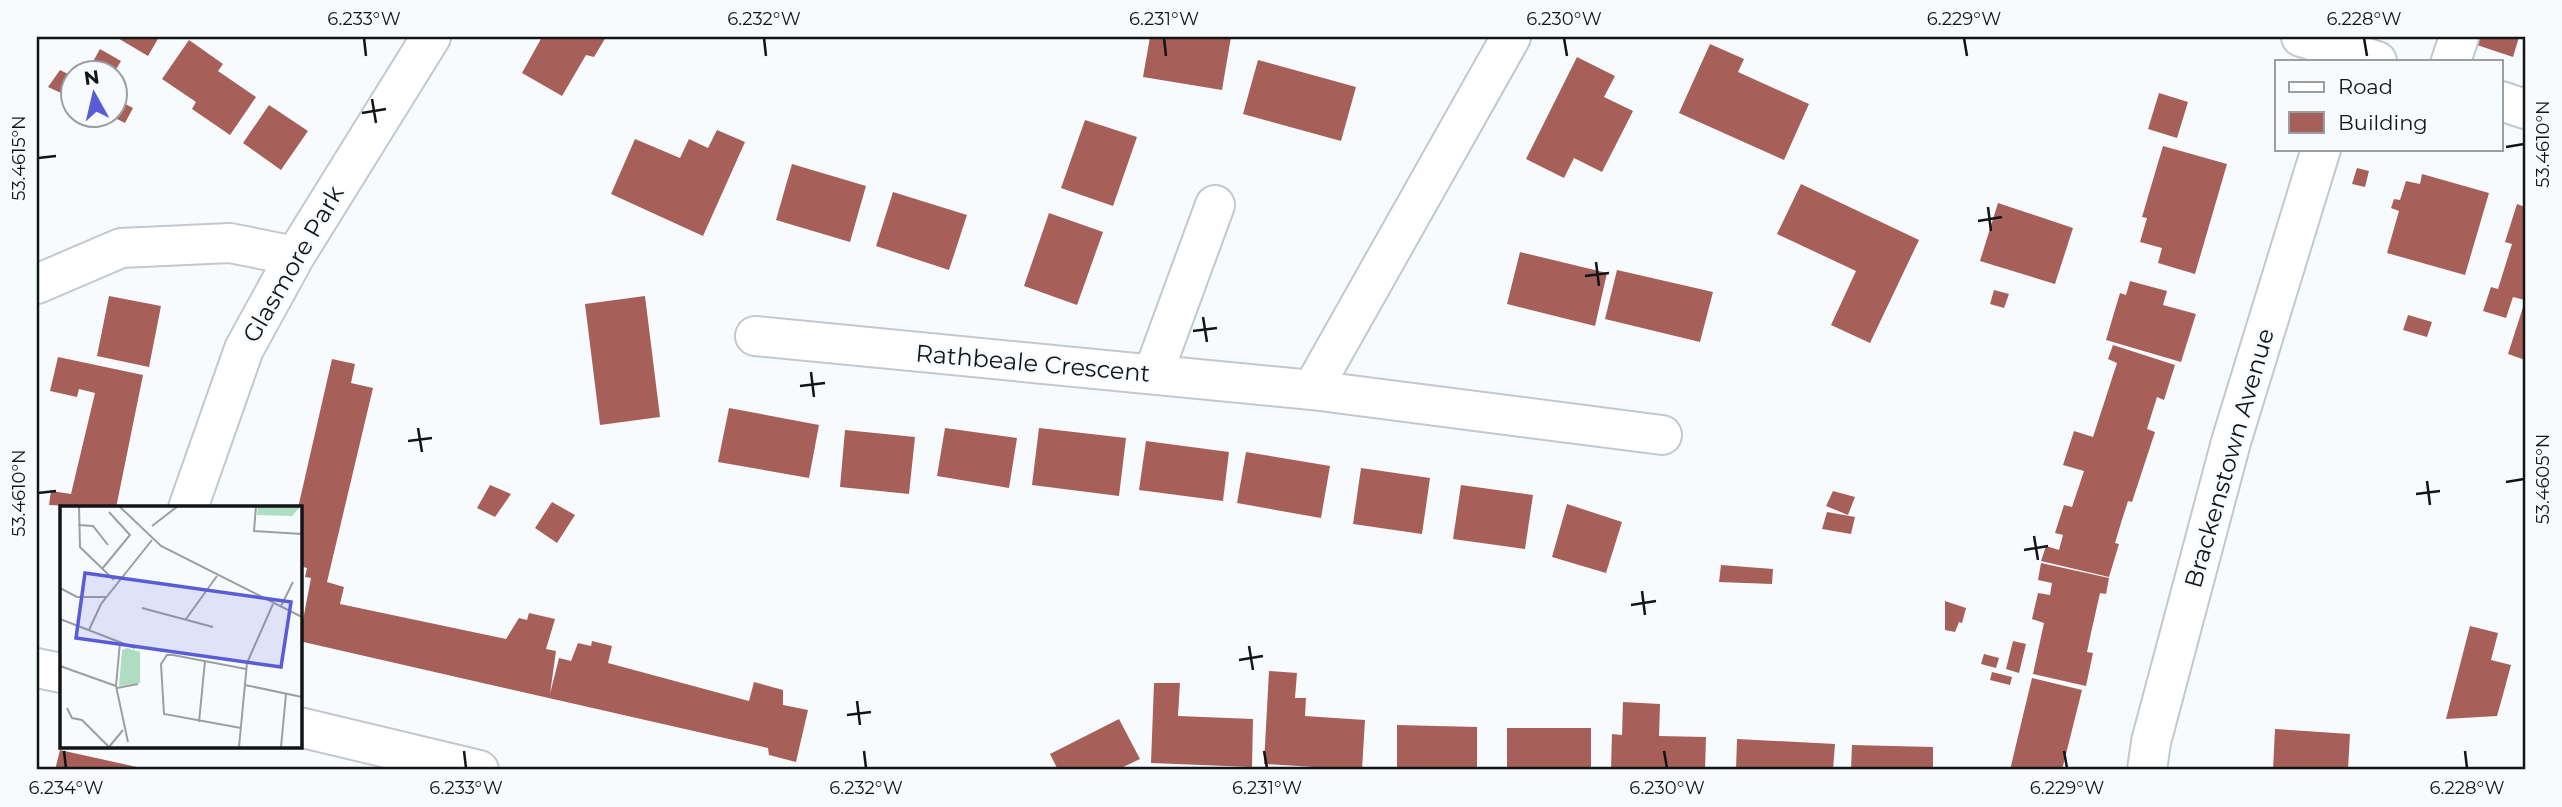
<svg xmlns="http://www.w3.org/2000/svg" width="2562" height="807" font-family="Montserrat,sans-serif">
<rect width="100%" height="100%" fill="#f8fbfe"/>
<path fill="#a66059" d="M 116,37 L 159,37 L 148,56 Z
M 542,37 L 606,37 L 594,57 L 586,55 L 562,96 L 522,73 Z
M 1150,37 L 1231,37 L 1222,90 L 1143,77 Z
M 2480,37 L 2519,37 L 2513,57 L 2477,45 Z
M 189,40 L 223,64 L 218,71 L 256,97 L 230,135 L 192,109 L 196,102 L 162,79 Z
M 1710,44 L 1744,59 L 1738,72 L 1809,104 L 1784,160 L 1679,113 Z
M 100,49 L 121,61 L 115,71 L 105,64 L 99,74 L 86,74 Z
M 1577,57 L 1615,76 L 1604,97 L 1633,111 L 1602,172 L 1574,158 L 1564,178 L 1526,159 Z
M 1258,60 L 1356,87 L 1341,141 L 1243,114 Z
M 60,70 L 74,77 L 74,99 L 48,87 Z
M 2159,93 L 2188,102 L 2177,138 L 2148,129 Z
M 116,99 L 133,108 L 125,123 L 111,116 L 116,116 Z
M 269,105 L 308,131 L 281,170 L 243,143 Z
M 1085,120 L 1137,137 L 1113,206 L 1061,188 Z
M 717,130 L 745,142 L 703,236 L 611,194 L 635,139 L 680,158 L 689,139 L 708,148 Z
M 2163,146 L 2227,164 L 2195,274 L 2158,263 L 2162,248 L 2140,242 L 2147,218 L 2142,217 Z
M 792,164 L 866,186 L 850,242 L 776,220 Z
M 2357,168 L 2369,171 L 2365,187 L 2352,184 Z
M 2422,174 L 2489,193 L 2465,275 L 2387,253 L 2399,211 L 2391,208 L 2394,199 L 2400,200 L 2406,181 L 2420,184 Z
M 1801,184 L 1919,240 L 1870,343 L 1831,325 L 1856,271 L 1777,234 Z
M 893,192 L 967,215 L 949,270 L 876,246 Z
M 1998,203 L 2073,228 L 2055,284 L 1980,261 Z
M 2517,204 L 2525,207 L 2525,300 L 2513,297 L 2506,318 L 2483,311 L 2491,287 L 2498,289 L 2512,244 L 2505,242 Z
M 1049,213 L 1103,232 L 1077,305 L 1024,286 Z
M 1520,252 L 1607,273 L 1595,326 L 1507,304 Z
M 1617,270 L 1713,292 L 1700,342 L 1605,319 Z
M 2130,281 L 2167,291 L 2163,305 L 2196,314 L 2181,362 L 2106,340 L 2120,293 L 2126,295 Z
M 1994,290 L 2009,294 L 2004,308 L 1990,304 Z
M 109,296 L 161,306 L 149,367 L 97,356 Z
M 645,296 L 660,417 L 600,425 L 585,304 Z
M 2525,301 L 2525,360 L 2508,354 Z
M 2408,315 L 2432,322 L 2427,337 L 2403,330 Z
M 2113,345 L 2175,365 L 2164,400 L 2157,397 L 2147,429 L 2155,432 L 2132,502 L 2128,501 L 2121,523 L 2115,543 L 2119,544 L 2109,577 L 2041,561 L 2046,546 L 2059,550 L 2063,535 L 2055,533 L 2064,505 L 2072,507 L 2084,471 L 2063,465 L 2074,431 L 2093,437 L 2117,363 L 2108,359 Z
M 58,357 L 143,375 L 116,508 L 49,505 L 51,491 L 71,494 L 95,393 L 79,389 L 77,397 L 50,391 Z
M 332,359 L 355,364 L 351,383 L 373,388 L 327,582 L 344,587 L 340,604 L 506,639 L 519,618 L 527,620 L 529,613 L 555,619 L 546,649 L 556,651 L 550,694 L 559,658 L 571,661 L 578,643 L 591,646 L 592,641 L 612,646 L 608,663 L 749,701 L 754,682 L 783,690 L 783,705 L 808,710 L 796,762 L 769,755 L 768,748 L 299,641 L 311,578 L 305,577 L 307,568 L 299,566 L 298,508 Z
M 729,408 L 819,425 L 809,478 L 718,462 Z
M 945,428 L 1017,438 L 1009,488 L 937,476 Z
M 1039,428 L 1126,438 L 1119,496 L 1032,485 Z
M 845,430 L 915,437 L 909,494 L 840,487 Z
M 1146,441 L 1229,452 L 1223,501 L 1139,490 Z
M 1246,452 L 1330,466 L 1321,518 L 1237,503 Z
M 1361,468 L 1430,478 L 1422,534 L 1353,524 Z
M 490,485 L 511,494 L 495,517 L 477,508 Z
M 1461,485 L 1533,495 L 1525,549 L 1453,539 Z
M 1833,491 L 1855,497 L 1848,515 L 1826,506 Z
M 552,502 L 575,515 L 557,543 L 535,528 Z
M 1567,504 L 1622,522 L 1606,573 L 1552,557 Z
M 1827,512 L 1855,517 L 1851,534 L 1822,529 Z
M 2041,563 L 2109,578 L 2106,594 L 2100,593 L 2091,633 L 2087,652 L 2093,653 L 2086,686 L 2033,674 L 2044,623 L 2032,619 L 2038,593 L 2050,595 L 2052,583 L 2038,580 Z
M 1721,565 L 1773,569 L 1772,584 L 1719,582 Z
M 1945,601 L 1966,608 L 1962,623 L 1959,622 L 1955,632 L 1945,630 Z
M 2470,626 L 2498,633 L 2491,660 L 2511,665 L 2501,702 L 2497,716 L 2446,719 Z
M 2013,641 L 2026,644 L 2019,673 L 2006,669 Z
M 1984,654 L 1999,658 L 1996,668 L 1981,664 Z
M 1269,671 L 1297,673 L 1295,698 L 1306,698 L 1305,716 L 1365,720 L 1362,770 L 1264,764 Z
M 1992,672 L 2012,677 L 2010,685 L 1990,680 Z
M 2032,678 L 2082,690 L 2062,770 L 2010,770 Z
M 1154,683 L 1180,683 L 1178,716 L 1253,719 L 1252,767 L 1151,763 Z
M 1623,702 L 1660,704 L 1659,736 L 1706,737 L 1705,770 L 1611,770 L 1612,734 L 1622,735 Z
M 1119,719 L 1140,759 L 1117,770 L 1058,770 L 1050,754 Z
M 1397,725 L 1477,727 L 1477,770 L 1397,770 Z
M 1507,728 L 1591,728 L 1591,770 L 1507,770 Z
M 2275,729 L 2350,734 L 2348,770 L 2273,770 Z
M 1737,739 L 1835,744 L 1833,770 L 1736,770 Z
M 1852,745 L 1933,747 L 1933,770 L 1851,770 Z
M 60,750 L 146,769 L 146,770 L 55,770 Z"/>
<g fill="none" stroke-linecap="round" stroke-linejoin="round">
<g stroke="#c3c8cd" stroke-width="42">
<path id="minor" d="M 2451,61 L 2459,37
M 37,284 L 121,248 L 230,243 L 295,256
M 755,336 L 1312,390 L 1662,435
M 1153,374 L 1215,205
M 1312,390 L 1511,37
M 188,508 L 244,349 L 295,256 L 431,37
M 37,668 L 61,673
M 299,727 L 479,770
M 2147,770 L 2151,742 L 2231,442 L 2321,149"/>
</g>
<g stroke="#c3c8cd" stroke-width="42">
<path id="secondary" d="M 2301,37 L 2377,61
M 2501,101 L 2525,109"/>
</g>
<use href="#minor" stroke="#fff" stroke-width="38"/>
<use href="#secondary" stroke="#fff" stroke-width="38"/>
</g>
<path fill="none" stroke="#121415" stroke-width="2.5" d="M 364,38 L 366,56M 764,38 L 766,56M 1164,38 L 1166,56M 1564,38 L 1567,56M 1964,38 L 1967,56M 2364,38 L 2367,56M 372,99 L 376,123M 362,113 L 386,109M 2506,147 L 2524,144M 38,158 L 56,156M 1988,207 L 1991,231M 1978,221 L 2002,217M 1596,262 L 1599,286M 1585,276 L 1609,273M 1203,317 L 1207,342M 1193,331 L 1217,328M 811,372 L 814,397M 800,386 L 825,383M 418,428 L 422,452M 408,441 L 432,438M 2427,481 L 2430,505M 2506,482 L 2524,479M 38,493 L 56,491M 2416,494 L 2440,491M 2034,536 L 2038,560M 2024,550 L 2048,546M 1642,591 L 1645,615M 1631,605 L 1656,601M 1249,646 L 1253,670M 1239,660 L 1263,656M 857,701 L 860,725M 847,715 L 871,712M 64,751 L 66,768M 464,751 L 466,768M 864,751 L 866,768M 1264,751 L 1267,768M 1664,751 L 1667,768M 2064,751 L 2067,768M 2465,751 L 2467,768"/>
<g text-anchor="middle" dominant-baseline="central" stroke-width="5" stroke-linejoin="round" paint-order="stroke">
<g font-size="24" fill="#121415" stroke="#f8fbfe">
<text transform="translate(293 264) rotate(-60)">Glasmore Park</text>
<text transform="translate(1033 363) rotate(5)">Rathbeale Crescent</text>
<text transform="translate(2229 458) rotate(-74)">Brackenstown Avenue</text>
</g>
</g>
<g transform="translate(60 506)">
<rect width="242" height="242" fill="#f8fbfe"/>
<path d="M 198,0 L 241,0 L 232,10 L 197,9 ZM 67,142 L 80,146 L 80,177 L 59,180 L 62,144 Z" fill="#afddc1"/>
<path fill="none" stroke="#9c9fa1" stroke-width="2" d="M 19,0 L 20,41 L 54,74M 59,0 L 101,40 L 242,111M 196,0 L 194,25 L 242,28M 18,19 L 33,20 L 48,39M 92,20 L 118,0M 42,63 L 70,29 L 49,6M 0,82 L 17,91 L 46,91M 221,100 L 233,76M 82,102 L 153,121M 0,113 L 75,142M 126,113 L 157,70M 29,124 L 41,98 L 92,34M 60,136 L 56,180 L 68,236M 0,160 L 56,180M 185,179 L 242,191M 57,182 L 78,178M 7,202 L 12,212 L 22,214 L 49,241M 139,216 L 145,155M 181,222 L 104,208 L 101,158 L 107,149 L 113,149 L 186,163M 49,241 L 63,224M 179,241 L 187,157 L 213,98M 221,241 L 226,188"/>
<path fill="#585dd5" fill-opacity="0.15" stroke="#585dd5" stroke-width="3.5" d="M 25,67 L 231,96 L 221,161 L 16,132 Z"/>
<rect width="242" height="242" fill="none" stroke="#121415" stroke-width="3.5"/>
</g>
<rect width="2562" height="807" fill="none" stroke="#f8fbfe" stroke-width="77"/>
<rect x="2275" y="60" width="228" height="91" fill="#f8fbfe" stroke="#9c9fa1" stroke-width="2"/>
<rect x="2289" y="82" width="35" height="10" fill="#ffffff" stroke="#9c9fa1" stroke-width="2"/>
<text x="2338" y="94" font-size="21" fill="#121415">Road</text>
<rect x="2289" y="112" width="35" height="21" fill="#a66059" stroke="#9c9fa1" stroke-width="2"/>
<text x="2338" y="130" font-size="21" fill="#121415">Building</text>
<g transform="translate(94 94) rotate(352)"><circle r="33" fill="#f8fbfe" stroke="#9c9fa1" stroke-width="2"/>
<path d="M0-5L12 26L0 18L-12 26Z" fill="#585dd5"/>
<text y="-10" font-size="19" font-weight="bold" text-anchor="middle" fill="#121415">N</text>
</g>
<rect x="38" y="38" width="2486" height="730" fill="none" stroke="#121415" stroke-width="2.5"/>
<g font-size="18" text-anchor="middle" fill="#121415">
<text x="364" y="25">6.233°W</text>
<text x="764" y="25">6.232°W</text>
<text x="1164" y="25">6.231°W</text>
<text x="1564" y="25">6.230°W</text>
<text x="1964" y="25">6.229°W</text>
<text x="2364" y="25">6.228°W</text>
<text transform="translate(2543 144) rotate(-90)" y="6">53.4610°N</text>
<text transform="translate(19 158) rotate(-90)" y="6">53.4615°N</text>
<text transform="translate(2543 479) rotate(-90)" y="6">53.4605°N</text>
<text transform="translate(19 493) rotate(-90)" y="6">53.4610°N</text>
<text x="66" y="794">6.234°W</text>
<text x="466" y="794">6.233°W</text>
<text x="866" y="794">6.232°W</text>
<text x="1267" y="794">6.231°W</text>
<text x="1667" y="794">6.230°W</text>
<text x="2067" y="794">6.229°W</text>
<text x="2467" y="794">6.228°W</text>
</g>
</svg>
